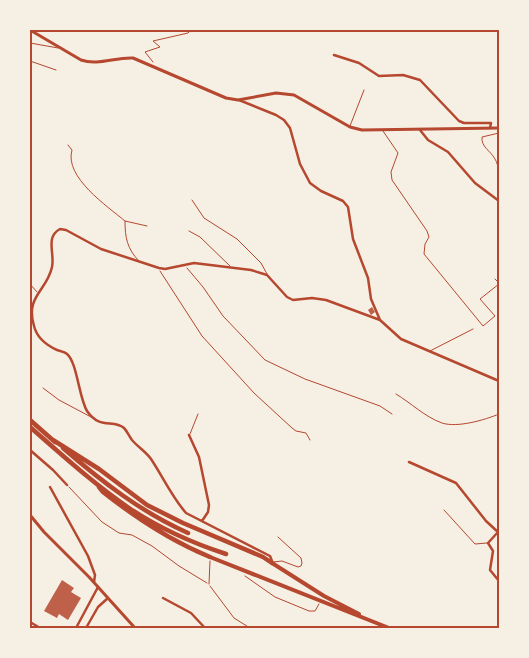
<svg xmlns="http://www.w3.org/2000/svg" width="529" height="658" font-family="'Golos Text',sans-serif">
<rect width="100%" height="100%" fill="#f6efe4"/>
<path fill="#bf614a" d="M 372,307 L 375,312 L 371,315 L 368,310 Z
M 62,580 L 74,588 L 71,592 L 81,598 L 68,620 L 59,614 L 57,618 L 44,611 Z"/>
<g fill="none" stroke-linecap="round" stroke-linejoin="round">
<path stroke="#b5482f" stroke-width="1" d="M 153,62 L 145,52 L 160,47 L 153,41 L 188,33 L 190,31 L 189,30
M 187,268 L 203,287 L 223,316 L 265,360 L 305,379 L 380,406 L 392,414
M 160,271 L 202,336 L 254,393 L 292,428 L 296,431 L 306,433 L 310,440
M 69,487 L 102,522 L 119,533 L 132,535 L 152,546 L 179,566 L 207,583
M 245,576 L 275,597 L 309,611 L 315,611 L 319,604
M 210,586 L 234,618 L 250,628"/>
<path stroke="#b5482f" stroke-width="1" d="M 30,43 L 58,48
M 30,61 L 56,70
M 350,126 L 364,90
M 383,131 L 398,153 L 391,172 L 392,180 L 427,231 L 429,237 L 425,244 L 424,254 L 483,326 L 495,316 L 480,299 L 499,284
M 499,133 L 482,137 C 481,147 490,150 495,159 C 497,162 498,167 499,171
M 68,145 L 72,150 C 64,177 107,206 125,221
M 192,200 L 204,218 L 237,239 L 261,263 L 267,274
M 189,231 L 200,237 L 230,266
M 139,261 C 127,249 125,237 125,221 L 147,226
M 495,279 L 498,282
M 30,284 L 37,292
M 430,351 L 473,329
M 43,388 L 59,400 L 91,417
M 396,394 C 411,403 425,417 442,423 C 457,428 485,420 499,414
M 190,434 L 198,414
M 444,510 L 475,544 L 487,543
M 273,562 L 282,561 L 298,567 L 301,566 L 302,563 L 301,558 L 278,537
M 209,584 L 210,561
M 234,627 L 235,628"/>
<path stroke="#b5482f" stroke-width="2.5" d="M 334,55 L 359,63 L 379,76 L 403,75 L 420,80 L 459,121 L 464,123 L 491,123 L 490,128
M 239,100 L 276,115 L 284,120 L 290,128 L 300,164 L 310,183 L 321,191 L 343,201 L 348,207 L 353,239 L 368,278 L 371,299 L 380,320 L 401,339 L 499,381
M 420,130 L 428,140 L 448,152 L 475,183 L 499,201
M 189,435 L 199,457 L 209,505 L 208,512 L 202,521
M 30,450 L 53,470 L 67,485
M 409,462 L 456,483 L 486,521 L 499,533
M 50,487 L 88,556 L 95,575 L 94,582
M 498,532 L 488,543 L 493,551 L 490,570 L 499,581
M 272,561 L 270,556 L 186,513 C 172,497 163,477 151,459 C 146,452 138,447 132,440 C 129,436 127,431 124,428 C 113,419 100,430 87,411 C 79,398 77,362 67,354 C 65,352 60,351 57,350 C 46,345 37,338 34,326 C 25,296 47,291 52,267 C 55,254 45,237 60,229 L 66,230 L 101,249 L 159,268 L 165,269 L 194,263 L 251,270 L 267,275 L 287,297 L 293,300 L 312,298 L 326,300 L 380,320
M 163,598 L 191,613 L 205,628
M 30,622 L 40,628
M 76,628 L 98,587
M 86,628 L 98,607 L 108,598"/>
<path stroke="#b5482f" stroke-width="3" d="M 30,30 L 81,60 C 98,66 115,57 133,58 L 226,98 L 238,100 L 276,93 L 294,95 L 350,127 L 362,130 L 499,128
M 30,515 L 44,532 L 89,577 L 135,628"/>
<path stroke="#b5482f" stroke-width="4" d="M 210,557 L 389,628
M 272,563 L 324,596 L 359,614"/>
<path stroke="#b5482f" stroke-width="4.5" d="M 30,420 L 55,442
M 30,427 C 62,455 94,484 129,508 C 159,528 192,543 226,554
M 53,440 L 99,469 L 147,505 L 183,523 L 263,557 L 272,563
M 63,448 C 101,481 141,512 188,533
M 99,487 L 103,492 C 136,518 171,541 210,557"/>
</g>
<rect width="529" height="658" fill="none" stroke="#f6efe4" stroke-width="62"/>
<rect x="31" y="31" width="467" height="596" fill="none" stroke="#b5482f" stroke-width="2"/>
</svg>
